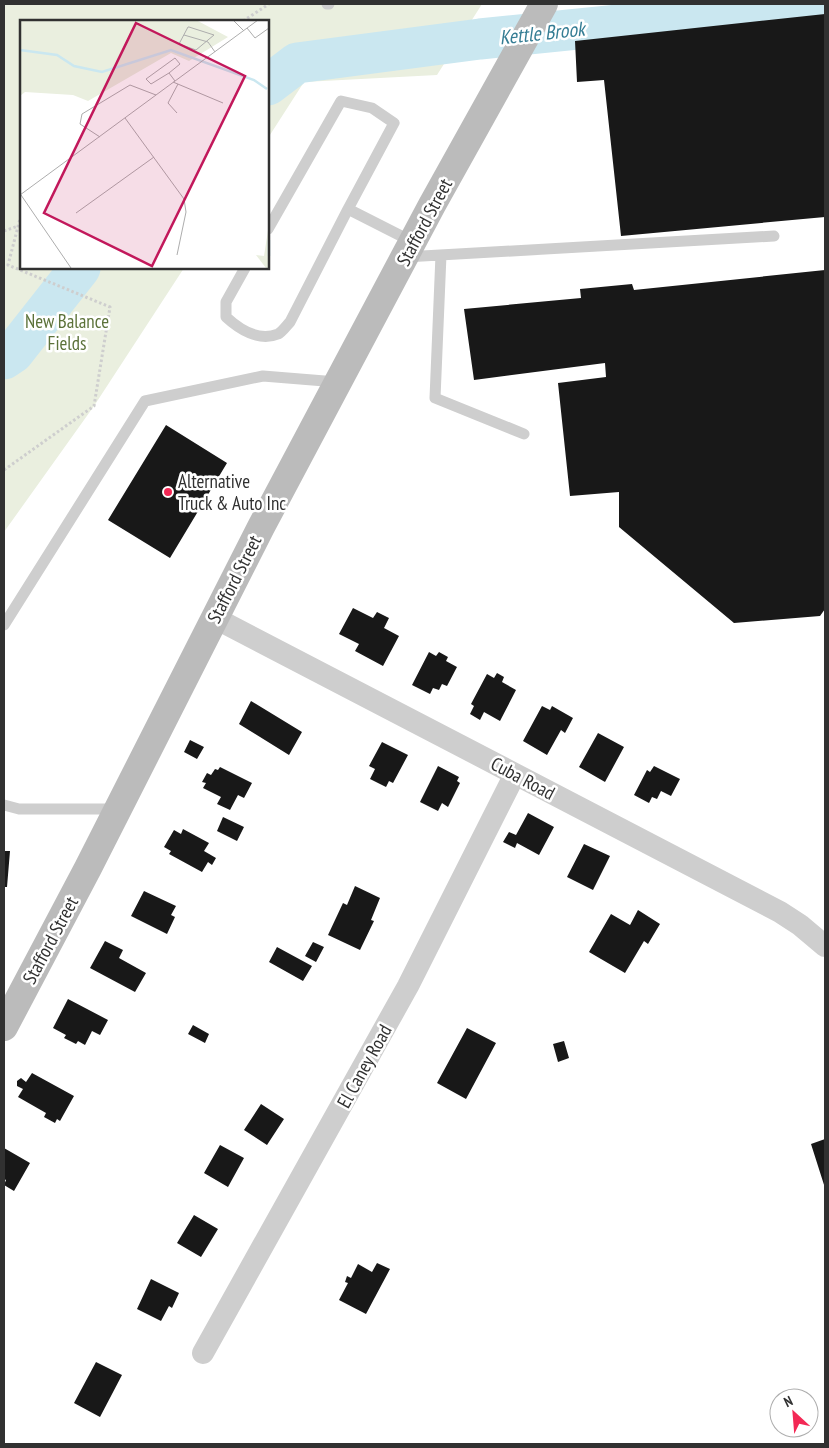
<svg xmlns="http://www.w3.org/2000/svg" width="829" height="1448" font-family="'PT Sans Narrow',sans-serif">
<rect width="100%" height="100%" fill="#fff"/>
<path fill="#eaefdf" d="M 4,4 L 482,4 L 437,75 L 304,82 L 268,138 L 268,21 L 21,21 L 21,268 L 184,268 L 94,406 L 4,532 Z"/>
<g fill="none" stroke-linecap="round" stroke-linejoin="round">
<path stroke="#cae7f0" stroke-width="41" d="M 268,85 L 297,63 L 480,39 L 824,4
M 4,359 L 13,353 L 80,268"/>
</g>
<path fill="#181818" d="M 825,14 L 825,217 L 621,236 L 604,80 L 577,82 L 575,41 Z
M 825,270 L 825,609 L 820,616 L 734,623 L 619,527 L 619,492 L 570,496 L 558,383 L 606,377 L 605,363 L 474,380 L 464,309 L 581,298 L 580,289 L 632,284 L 634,290 Z
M 166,425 L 227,463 L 170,558 L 108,520 Z
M 353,608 L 373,618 L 377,612 L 389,618 L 384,628 L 399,636 L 383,666 L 355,651 L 359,644 L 339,634 Z
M 429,652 L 436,656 L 439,652 L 448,657 L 446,661 L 457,667 L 447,686 L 442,684 L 439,690 L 433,688 L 430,694 L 412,685 Z
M 497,673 L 504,677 L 502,682 L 516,690 L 500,721 L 484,712 L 480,720 L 470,714 L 474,706 L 471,704 L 487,674 L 494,678 Z
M 251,701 L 302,732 L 289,755 L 239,724 Z
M 542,706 L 550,710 L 552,706 L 573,718 L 565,733 L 561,730 L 547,755 L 523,741 Z
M 598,733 L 624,747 L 605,782 L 579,767 Z
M 190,740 L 204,747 L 197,759 L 184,752 Z
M 382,742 L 408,755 L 393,783 L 389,781 L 386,787 L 370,779 L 375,769 L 369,766 Z
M 438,766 L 459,777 L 457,781 L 460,783 L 448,807 L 442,803 L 438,811 L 420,802 Z
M 654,766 L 680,779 L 671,796 L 661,791 L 657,799 L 652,797 L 649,803 L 634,795 L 647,770 L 650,772 Z
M 220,767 L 252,783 L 244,798 L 238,795 L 230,810 L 217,804 L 221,797 L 203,788 L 206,783 L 202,782 L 207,773 L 211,775 L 215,769 L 218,770 Z
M 528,813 L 554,827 L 539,855 L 517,843 L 515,848 L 503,842 L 509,832 L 516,835 Z
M 223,817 L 244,827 L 237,841 L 217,831 Z
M 183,829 L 209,843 L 204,851 L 216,858 L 212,865 L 208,862 L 202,872 L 169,854 L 171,851 L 164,847 L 174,830 L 181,834 Z
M 584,844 L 610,856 L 593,890 L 567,877 Z
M 4,851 L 10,851 L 7,887 L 4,887 Z
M 355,886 L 380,898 L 371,920 L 374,921 L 360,950 L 328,935 L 343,903 L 347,905 Z
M 144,891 L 176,906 L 171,915 L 175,917 L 167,934 L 131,916 Z
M 638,910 L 660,924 L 648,944 L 644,941 L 625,973 L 589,952 L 611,914 L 630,925 Z
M 105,941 L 123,950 L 119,958 L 146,973 L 135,992 L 90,968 Z
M 313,942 L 324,947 L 316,962 L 305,956 Z
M 277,947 L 312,966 L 303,981 L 269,962 Z
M 68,999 L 108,1020 L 100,1035 L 92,1031 L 85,1045 L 78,1041 L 76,1044 L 64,1038 L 66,1035 L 53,1028 Z
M 193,1025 L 209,1034 L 205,1043 L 188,1034 Z
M 467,1028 L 496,1043 L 466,1099 L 437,1083 Z
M 564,1041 L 569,1058 L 558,1062 L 553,1044 Z
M 32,1073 L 74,1096 L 60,1121 L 57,1119 L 55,1123 L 44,1117 L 46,1113 L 18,1097 L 23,1089 L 17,1086 L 17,1081 L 21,1078 L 26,1082 Z
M 261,1104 L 284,1119 L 267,1145 L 244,1130 Z
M 825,1139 L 825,1188 L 811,1144 Z
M 220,1145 L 244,1158 L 228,1187 L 204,1173 Z
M 4,1148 L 30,1163 L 14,1191 L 4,1185 L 6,1180 L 4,1179 Z
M 194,1215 L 218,1229 L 201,1257 L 177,1243 Z
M 377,1263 L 390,1269 L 366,1314 L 339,1300 L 348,1283 L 345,1282 L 347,1276 L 351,1278 L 358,1264 L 372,1272 Z
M 151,1279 L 179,1293 L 172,1308 L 169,1306 L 161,1321 L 137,1309 Z
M 96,1362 L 122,1375 L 100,1417 L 74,1403 Z"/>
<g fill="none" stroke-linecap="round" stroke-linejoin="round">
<path stroke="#cecece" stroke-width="3" stroke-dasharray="2.5 2.5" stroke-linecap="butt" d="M 243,21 L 269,4
M 4,231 L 18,226
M 4,470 L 94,406 L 110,307 L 8,265 L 21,215"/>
<path stroke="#cecece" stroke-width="11" d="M 327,4 L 329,4
M 268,229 L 341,101 L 372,108 L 394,123 L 348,209
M 441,255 L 435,398 L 524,434
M 405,257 L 774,236
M 245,268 L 226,302 L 226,317 C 239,329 259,342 278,334 C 282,332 287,325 290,322 L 348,209 L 413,242
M 4,625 L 145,401 L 263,376 L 337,382
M 4,805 L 19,809 L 116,809"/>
<path stroke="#cecece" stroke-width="22" d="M 215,618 L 780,912 L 800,925 L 825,946
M 203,1353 L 408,986 L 515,774"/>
<path stroke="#bbb" stroke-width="28" d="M 4,1027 L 88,868 L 261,527 L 432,205 L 544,4"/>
</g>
<circle fill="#f32855" stroke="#fff" stroke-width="2" cx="168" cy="492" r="5"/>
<g text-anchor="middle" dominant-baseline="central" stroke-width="5" stroke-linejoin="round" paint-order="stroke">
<g font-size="19" fill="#313131" stroke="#fff">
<text transform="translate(424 222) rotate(-62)">Stafford Street</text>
<text transform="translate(234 579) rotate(-63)">Stafford Street</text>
<text transform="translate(523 778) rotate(28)">Cuba Road</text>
<text transform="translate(50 940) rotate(-62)">Stafford Street</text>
<text transform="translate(364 1066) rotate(-61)">El Caney Road</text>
</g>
<g font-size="19" fill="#5c723a" stroke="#fff">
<text x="67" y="321">New Balance<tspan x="67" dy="22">Fields</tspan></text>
</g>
<g font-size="19" fill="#313131" stroke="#fff" text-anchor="start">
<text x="178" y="481">Alternative<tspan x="178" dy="22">Truck &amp; Auto Inc</tspan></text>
</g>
<g font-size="20" font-style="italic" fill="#357d94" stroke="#fff">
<text transform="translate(542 33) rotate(-6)">Kettle Brook</text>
</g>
</g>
<g transform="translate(20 20)">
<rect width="249" height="249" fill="#fff"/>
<path d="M 0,0 L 176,0 L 208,17 L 169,41 L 151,33 L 68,81 L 53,75 L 5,72 L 0,76 ZM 249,204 L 249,248 L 246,248 L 236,235 L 244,236 Z" fill="#eaefdf"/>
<path fill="none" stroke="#cae7f0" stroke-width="2.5" d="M 0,30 L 37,35 L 54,46 L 82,52 L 151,30 L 234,60 L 247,69M 249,220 L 249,236"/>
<path fill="none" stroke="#adadad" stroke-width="1" d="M 213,0 L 224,11M 168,7 L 169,7 L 194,15 L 176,30 L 159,24 ZM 227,8 L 235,18 L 249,8M 164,15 L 188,22 L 195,32M 149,53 L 160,44 L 155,38 L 126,59 L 131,64 L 149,53 L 155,61M 153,62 L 203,83M 157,93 L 148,83 L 158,64M 105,98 L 164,179 L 166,192 L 157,235M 80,117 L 60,104 L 62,94 L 110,65 L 136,75M 0,175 L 238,0M 1,175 L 51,248M 56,193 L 134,137"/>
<path fill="#c2185b" fill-opacity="0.15" stroke="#c2185b" stroke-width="2.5" d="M 116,3 L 225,56 L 132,246 L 24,193 Z"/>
<rect width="249" height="249" fill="none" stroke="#313131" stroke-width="2.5"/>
</g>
<rect width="829" height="1448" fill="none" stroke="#313131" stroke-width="10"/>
<g transform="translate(794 1413) rotate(334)"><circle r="24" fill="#ffffff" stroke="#adadad"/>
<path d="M0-4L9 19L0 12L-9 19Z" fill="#f32855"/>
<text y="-8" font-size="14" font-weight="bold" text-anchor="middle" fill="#313131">N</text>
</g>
</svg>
